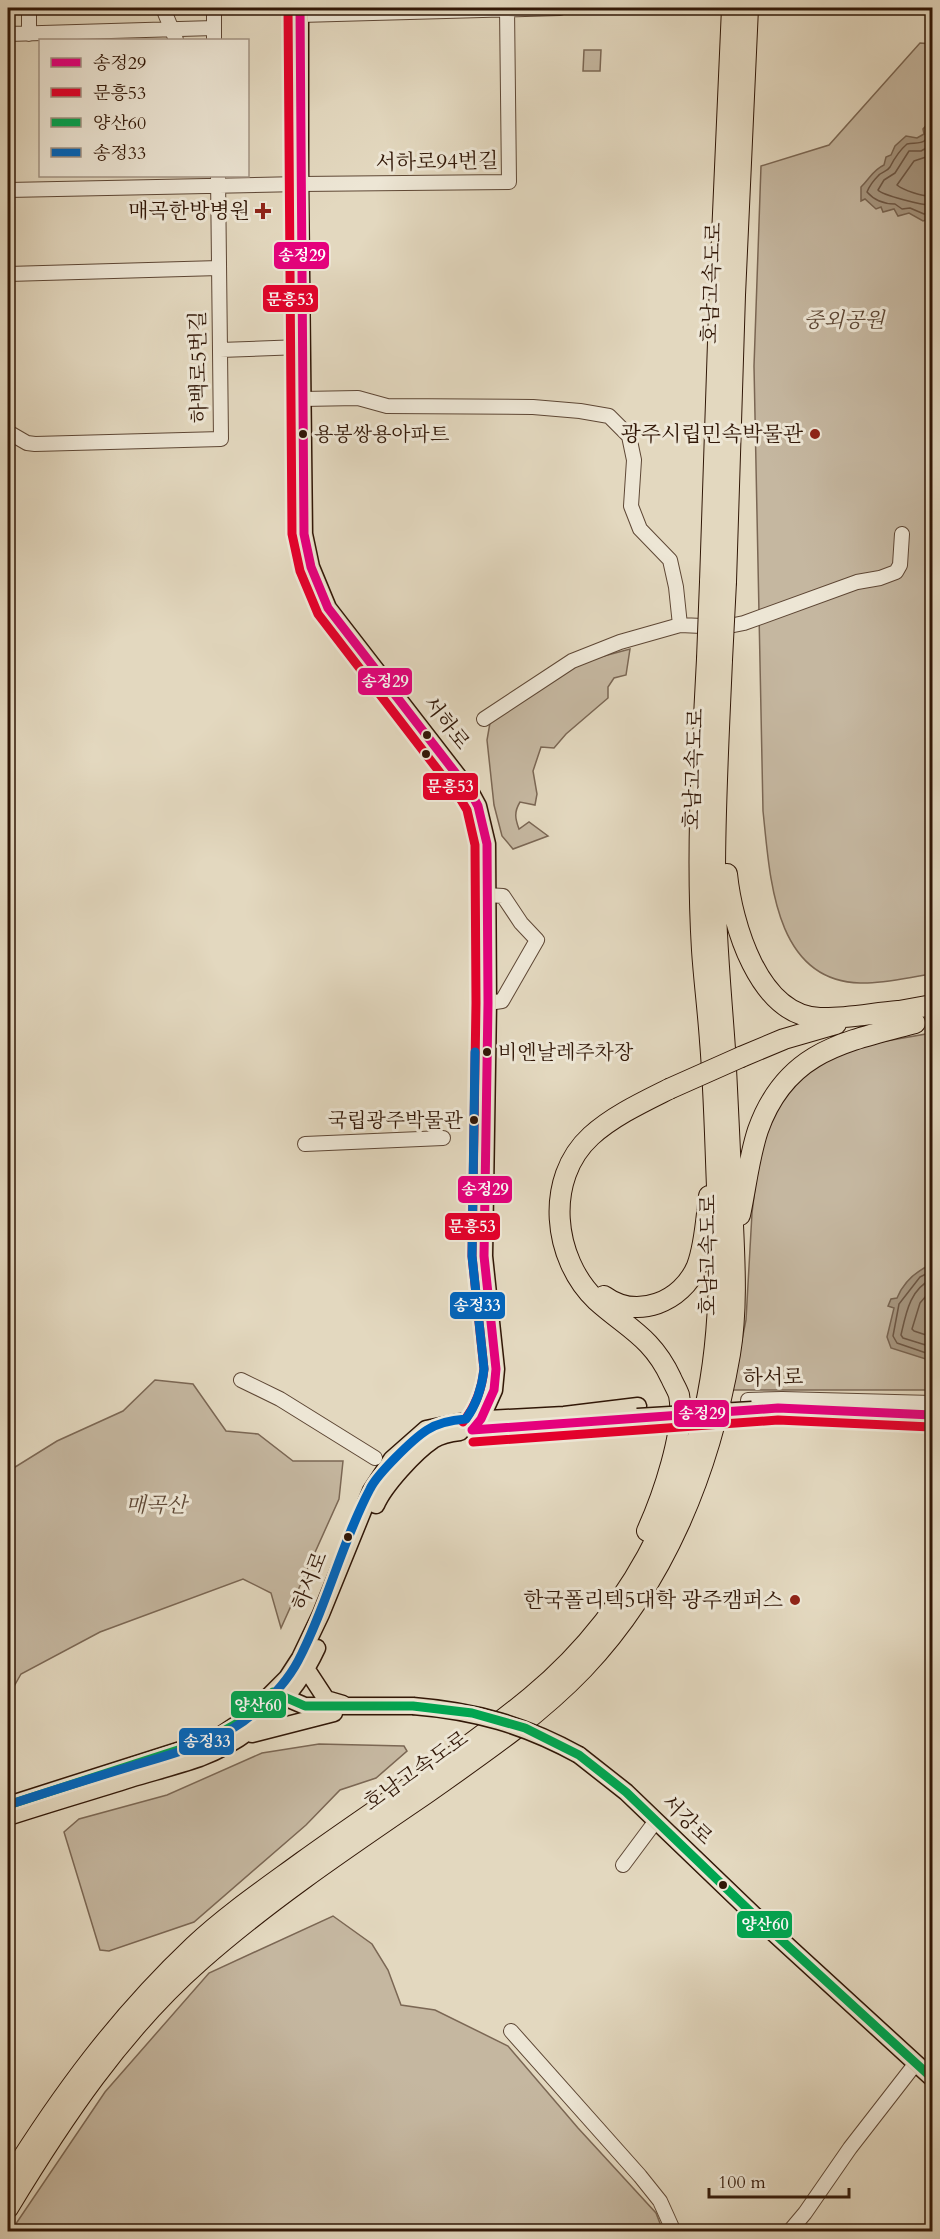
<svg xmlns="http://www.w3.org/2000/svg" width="940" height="2239" font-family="Cardo,'Noto Serif KR',serif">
<rect width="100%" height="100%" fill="#e3d8bf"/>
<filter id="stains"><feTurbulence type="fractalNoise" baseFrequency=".00333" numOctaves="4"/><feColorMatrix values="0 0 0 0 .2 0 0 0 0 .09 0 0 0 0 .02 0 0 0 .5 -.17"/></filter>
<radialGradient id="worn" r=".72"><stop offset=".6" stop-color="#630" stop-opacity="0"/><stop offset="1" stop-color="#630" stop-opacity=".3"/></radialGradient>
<path fill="#c5b7a0" stroke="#7b6754" stroke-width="1.5" d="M 920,43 L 932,44 L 932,974 C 910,977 882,984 860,983 C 773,981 770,875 763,811 L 754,366 L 761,166 L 829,145 Z
M 584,50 L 601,50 L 600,71 L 583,71 Z
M 630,649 L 626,675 L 614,678 L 608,687 L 608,698 L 566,734 L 554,748 L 541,747 L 533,771 L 537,794 L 535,805 L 520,802 C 514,812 515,818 519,829 L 529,822 L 548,836 L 513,849 L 502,836 L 494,805 L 487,740 L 491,717 L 574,664 Z
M 932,1033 L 932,1390 L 732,1390 L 746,1320 L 752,1213 L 757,1171 L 769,1121 L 795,1081 L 820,1060 L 857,1046 Z
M 155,1380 L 193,1384 L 226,1431 L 258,1434 L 293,1461 L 343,1461 L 339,1499 L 281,1628 L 271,1593 L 243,1579 L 100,1632 L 21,1674 L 8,1697 L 8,1470 L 12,1469 L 57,1441 L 123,1411 Z
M 319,1744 L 404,1746 L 407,1751 L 376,1778 L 340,1790 L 306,1825 L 194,1922 L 109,1951 L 100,1950 L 64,1832 L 79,1819 L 167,1795 L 262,1753 Z
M 333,1916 L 372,1944 L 388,1970 L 401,2005 L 435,2010 L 508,2046 L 578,2128 L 656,2213 L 663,2231 L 11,2231 L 105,2092 L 209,1973 Z"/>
<path fill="#a69680" stroke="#776350" stroke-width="1.5" d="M 932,119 L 932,218 L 923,221 L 909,213 L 898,216 L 894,209 L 883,212 L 881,207 L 876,209 L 865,199 L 861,201 L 861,187 C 870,178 873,170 884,165 L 886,157 L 891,155 L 895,146 L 906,136 L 917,138 L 924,134 L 923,129 Z
M 932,1264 L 932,1361 L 891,1348 L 887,1337 L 894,1308 L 888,1306 L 891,1299 L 897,1298 C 904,1281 916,1271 932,1264 Z"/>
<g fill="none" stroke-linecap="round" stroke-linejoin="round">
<path stroke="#6c5644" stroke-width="1.5" d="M 932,128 C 924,145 925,142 907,144 C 900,150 894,159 890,167 C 887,172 881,172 878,176 C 874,180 869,187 867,192 C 874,200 884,204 895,204 L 902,209 L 910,208 L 924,214 L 932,213
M 932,145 L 921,151 L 909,151 L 895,173 L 884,180 L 878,190 C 882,195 924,206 932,205
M 932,155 L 914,161 L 897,185 C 903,190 923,197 932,196
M 932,1271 L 920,1277 L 899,1304 L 893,1336 L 897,1343 L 932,1355
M 932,1279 C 910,1289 906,1313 901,1335 L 903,1338 L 932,1347
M 932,1289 L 920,1303 L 912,1329 L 914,1331 L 932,1337"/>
<g stroke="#5e4735" stroke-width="16">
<path id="minor" d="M 29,8 L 29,34
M 163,8 L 176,40
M 214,8 L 214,40
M 300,15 L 560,8
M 8,34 L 214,28
M 8,190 L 300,184 L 509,182 L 507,8
M 8,274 L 219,268
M 220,350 L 301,347
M 302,399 L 358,398 L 387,406 L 533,407 L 580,411 L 609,416 L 629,436 L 634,460 L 631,506 L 640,529 L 670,560 L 676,587 L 680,625
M 8,432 L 27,443 L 35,444 L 221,439 L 218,176
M 484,719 L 572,661 L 620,642 L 680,625 L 724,627 L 744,623 L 857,582 L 880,578 L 896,572 L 900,565 L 902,534
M 487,895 L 503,896 L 521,923 L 537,940 L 502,1001 L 488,1003
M 305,1144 L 443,1138
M 241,1380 L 280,1399 L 375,1458
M 748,1400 L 782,1399 L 932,1403
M 752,1410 L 778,1408 L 932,1415
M 623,1865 L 655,1822
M 511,2031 L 640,2176 L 660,2201 L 674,2232
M 789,2232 L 805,2213 L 850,2148 L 916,2063"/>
</g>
<g stroke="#311707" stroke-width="19">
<path id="major" d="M 300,8 L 300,184 L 304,534 L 311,567 L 328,608 L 471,793 L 478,806 L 487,844 L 488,1003 L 484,1256 L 496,1369 L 494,1390 L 481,1419 L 472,1430
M 376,1505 C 384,1486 415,1452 433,1440 C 441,1435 451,1433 460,1432
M 307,1670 L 326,1699 L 343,1704
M 277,1694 L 305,1706 L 413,1706
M 252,1734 L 334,1713
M 579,1755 L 626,1792 L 754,1915 L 932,2078
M 8,1805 L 193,1746 L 221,1735 L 248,1717 L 287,1678 L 300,1658 L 321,1614 L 371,1491 L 392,1459 L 426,1429 L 470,1420 L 564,1415 L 638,1406
M 8,1817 C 48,1804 89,1792 130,1779 C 153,1772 177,1766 200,1758 C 252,1738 294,1698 317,1648"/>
</g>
<g stroke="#311707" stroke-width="22">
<path id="highway" d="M 710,582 L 720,282 L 732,8
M 726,582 L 735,295 L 748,8
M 727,874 C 732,923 758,1016 820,1018 C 845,1019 873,1013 898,1011
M 888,1013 L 932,1005
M 741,1057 L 784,1039 L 836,1024
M 740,1215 C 746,1187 749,1157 758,1130 C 786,1051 844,1042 915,1023
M 604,1296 C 637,1320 682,1302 697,1266 C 705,1245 706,1219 709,1196
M 647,1531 C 662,1498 686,1430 679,1395 C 677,1389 673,1383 671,1378 C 652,1337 627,1328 596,1300 C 553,1259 544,1179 591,1136 C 613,1116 643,1102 669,1089
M 8,2181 C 62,2094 119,2017 194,1946 C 227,1915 265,1889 302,1862 C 378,1807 458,1757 531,1697 C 585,1652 629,1595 659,1533 C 673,1502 688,1472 697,1440 C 721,1357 721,1272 717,1187 C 715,1138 714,1089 710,1041 C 708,1011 704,980 702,950 C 696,853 702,756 707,659
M 8,2208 C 62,2119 121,2030 201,1960 C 269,1900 348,1847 424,1795 C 479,1756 536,1718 583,1669 C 665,1583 710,1470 730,1354 C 737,1312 735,1268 733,1225 C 731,1166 728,1108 725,1049 C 721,991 715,932 715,873 C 715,802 719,731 722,660"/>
</g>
<use href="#minor" stroke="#ede6d5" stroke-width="14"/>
<use href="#major" stroke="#e3d8bf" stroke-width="16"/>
<use href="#highway" stroke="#e3d8bf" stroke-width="20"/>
<g stroke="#311707" stroke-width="19" stroke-linecap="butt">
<path id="major-bridge" d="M 637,1417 L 752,1410
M 413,1706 C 475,1711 525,1725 579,1755"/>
</g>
<g stroke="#311707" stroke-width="22" stroke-linecap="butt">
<path id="highway-bridge" d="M 707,659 L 710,582
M 722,660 L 726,582
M 669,1089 L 741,1057"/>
</g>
<use href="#major-bridge" stroke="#e3d8bf" stroke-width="16"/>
<use href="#highway-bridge" stroke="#e3d8bf" stroke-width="20"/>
<g stroke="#ede6d5" stroke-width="14">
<path id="bus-1" d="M 300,8 L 304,534 L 311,567 L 328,608 L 471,793 L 478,806 L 487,844 L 488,1003 L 484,1256 L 496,1369 L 494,1390 L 481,1419 L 472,1430
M 472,1430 L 778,1408 L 932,1415"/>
</g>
<g stroke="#ede6d5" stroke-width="14">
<path id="bus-2" d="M 288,8 L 292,534 L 300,571 L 318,614 L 461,800 L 467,810 L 475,845 L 476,1003 L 472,1256 L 484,1369 C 482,1389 476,1406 463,1422
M 473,1442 L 778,1420 L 931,1427"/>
</g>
<g stroke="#ede6d5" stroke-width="14">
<path id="bus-3" d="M 8,1805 L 206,1741 L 236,1724 L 273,1692 L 305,1706 L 413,1706 L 472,1713 L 525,1728 L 579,1755 L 626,1792 L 754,1915 L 932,2078"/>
</g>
<g stroke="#ede6d5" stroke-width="14">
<path id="bus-4" d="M 8,1805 C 48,1792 89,1779 129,1767 C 171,1754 220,1743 254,1713 C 270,1699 288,1680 298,1661 C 327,1606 341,1544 370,1489 C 377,1474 413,1439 427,1430 C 439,1422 452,1420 466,1419 C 477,1404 482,1387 484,1369 L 472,1256 L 475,1052"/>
</g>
<use href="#bus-1" stroke="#e5007d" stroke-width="9"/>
<use href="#bus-2" stroke="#e4002b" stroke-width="9"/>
<use href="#bus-3" stroke="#00a651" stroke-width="9"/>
<use href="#bus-4" stroke="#0065bd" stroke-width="9"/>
</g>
<g fill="#8f2418" stroke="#ede6d5" stroke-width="2">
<path d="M260 202h6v6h6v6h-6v6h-6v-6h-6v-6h6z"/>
<circle cx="815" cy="434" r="6"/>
<circle cx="795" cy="1600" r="6"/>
</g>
<g fill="#311707" stroke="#ede6d5" stroke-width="2">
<circle cx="303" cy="434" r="5"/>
<circle cx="427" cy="735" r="5"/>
<circle cx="426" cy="754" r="5"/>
<circle cx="487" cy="1052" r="5"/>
<circle cx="474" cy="1120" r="5"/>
<circle cx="348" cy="1537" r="5"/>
<circle cx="723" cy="1885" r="5"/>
</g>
<g text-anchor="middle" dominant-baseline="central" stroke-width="6" stroke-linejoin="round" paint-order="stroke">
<g font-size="20" fill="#311707" stroke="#ede6d5" text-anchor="start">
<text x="314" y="434">용봉쌍용아파트</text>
<text x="498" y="1052">비엔날레주차장</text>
<text x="463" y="1120" text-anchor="end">국립광주박물관</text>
</g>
<g font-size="21" fill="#311707" stroke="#ede6d5">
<text transform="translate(437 162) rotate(-1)">서하로94번길</text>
<text transform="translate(712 283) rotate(-88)">호남고속도로</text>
<text transform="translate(199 367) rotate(-91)">하백로5번길</text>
<text transform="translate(446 723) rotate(52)">서하로</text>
<text transform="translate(694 769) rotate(-88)">호남고속도로</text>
<text transform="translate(708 1255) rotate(-90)">호남고속도로</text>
<text transform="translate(773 1378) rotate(-1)">하서로</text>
<text transform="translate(310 1581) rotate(-68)">하서로</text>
<text transform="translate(416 1771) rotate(-35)">호남고속도로</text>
<text transform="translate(687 1820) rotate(44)">서강로</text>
</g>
<g font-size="21" fill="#311707" stroke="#ede6d5" text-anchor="end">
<text x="250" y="211">매곡한방병원</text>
<text x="803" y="434">광주시립민속박물관</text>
<text x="783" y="1600">한국폴리텍5대학 광주캠퍼스</text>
</g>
<g font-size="21" font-style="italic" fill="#5d4735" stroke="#ede6d5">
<text x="844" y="320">중외공원</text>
<text x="156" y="1505">매곡산</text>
</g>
</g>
<g stroke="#ede6d5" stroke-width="2">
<rect x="273" y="241" width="57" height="29" rx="6" fill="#e5007d"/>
<rect x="262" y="284" width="57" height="29" rx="6" fill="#e4002b"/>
<rect x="357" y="667" width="56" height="29" rx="6" fill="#e5007d"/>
<rect x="422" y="772" width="57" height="29" rx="6" fill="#e4002b"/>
<rect x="457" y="1175" width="56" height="29" rx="6" fill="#e5007d"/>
<rect x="444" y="1212" width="57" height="29" rx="6" fill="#e4002b"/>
<rect x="449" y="1291" width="57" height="29" rx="6" fill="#0065bd"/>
<rect x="673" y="1399" width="57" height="29" rx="6" fill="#e5007d"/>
<rect x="230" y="1690" width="57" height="29" rx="6" fill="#00a651"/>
<rect x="178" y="1727" width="57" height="29" rx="6" fill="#0065bd"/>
<rect x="736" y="1910" width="57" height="29" rx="6" fill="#00a651"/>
</g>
<g font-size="16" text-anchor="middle" font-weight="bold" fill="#fff">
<text x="302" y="261">송정29</text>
<text x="290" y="305">문흥53</text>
<text x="385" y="687">송정29</text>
<text x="450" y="792">문흥53</text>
<text x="485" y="1195">송정29</text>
<text x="472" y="1232">문흥53</text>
<text x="477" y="1311">송정33</text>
<text x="702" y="1419">송정29</text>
<text x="258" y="1711">양산60</text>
<text x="207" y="1747">송정33</text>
<text x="765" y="1930">양산60</text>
</g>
<rect width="940" height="2239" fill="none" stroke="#e3d8bf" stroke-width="30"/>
<rect x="9" y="9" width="922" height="2221" fill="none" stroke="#311707" stroke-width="3"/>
<rect x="15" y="15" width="910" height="2209" fill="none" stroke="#311707" stroke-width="1.5"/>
<rect x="39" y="39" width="210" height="138" fill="#ede6d5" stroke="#a29383" stroke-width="1.5"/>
<rect x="51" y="58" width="30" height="9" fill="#e5007d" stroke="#a29383" stroke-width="1.5"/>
<text x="93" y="69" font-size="18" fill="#311707">송정29</text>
<rect x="51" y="88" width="30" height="9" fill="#e4002b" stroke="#a29383" stroke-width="1.5"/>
<text x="93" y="99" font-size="18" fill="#311707">문흥53</text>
<rect x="51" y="118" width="30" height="9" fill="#00a651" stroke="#a29383" stroke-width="1.5"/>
<text x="93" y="129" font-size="18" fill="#311707">양산60</text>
<rect x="51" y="148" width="30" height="9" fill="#0065bd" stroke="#a29383" stroke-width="1.5"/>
<text x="93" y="159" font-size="18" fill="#311707">송정33</text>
<path d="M709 2188v9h140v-9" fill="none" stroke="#311707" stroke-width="3"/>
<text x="718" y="2188" font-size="18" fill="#311707" stroke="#ede6d5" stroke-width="4.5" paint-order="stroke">100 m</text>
<rect width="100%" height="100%" filter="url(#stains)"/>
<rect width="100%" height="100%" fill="url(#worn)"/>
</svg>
